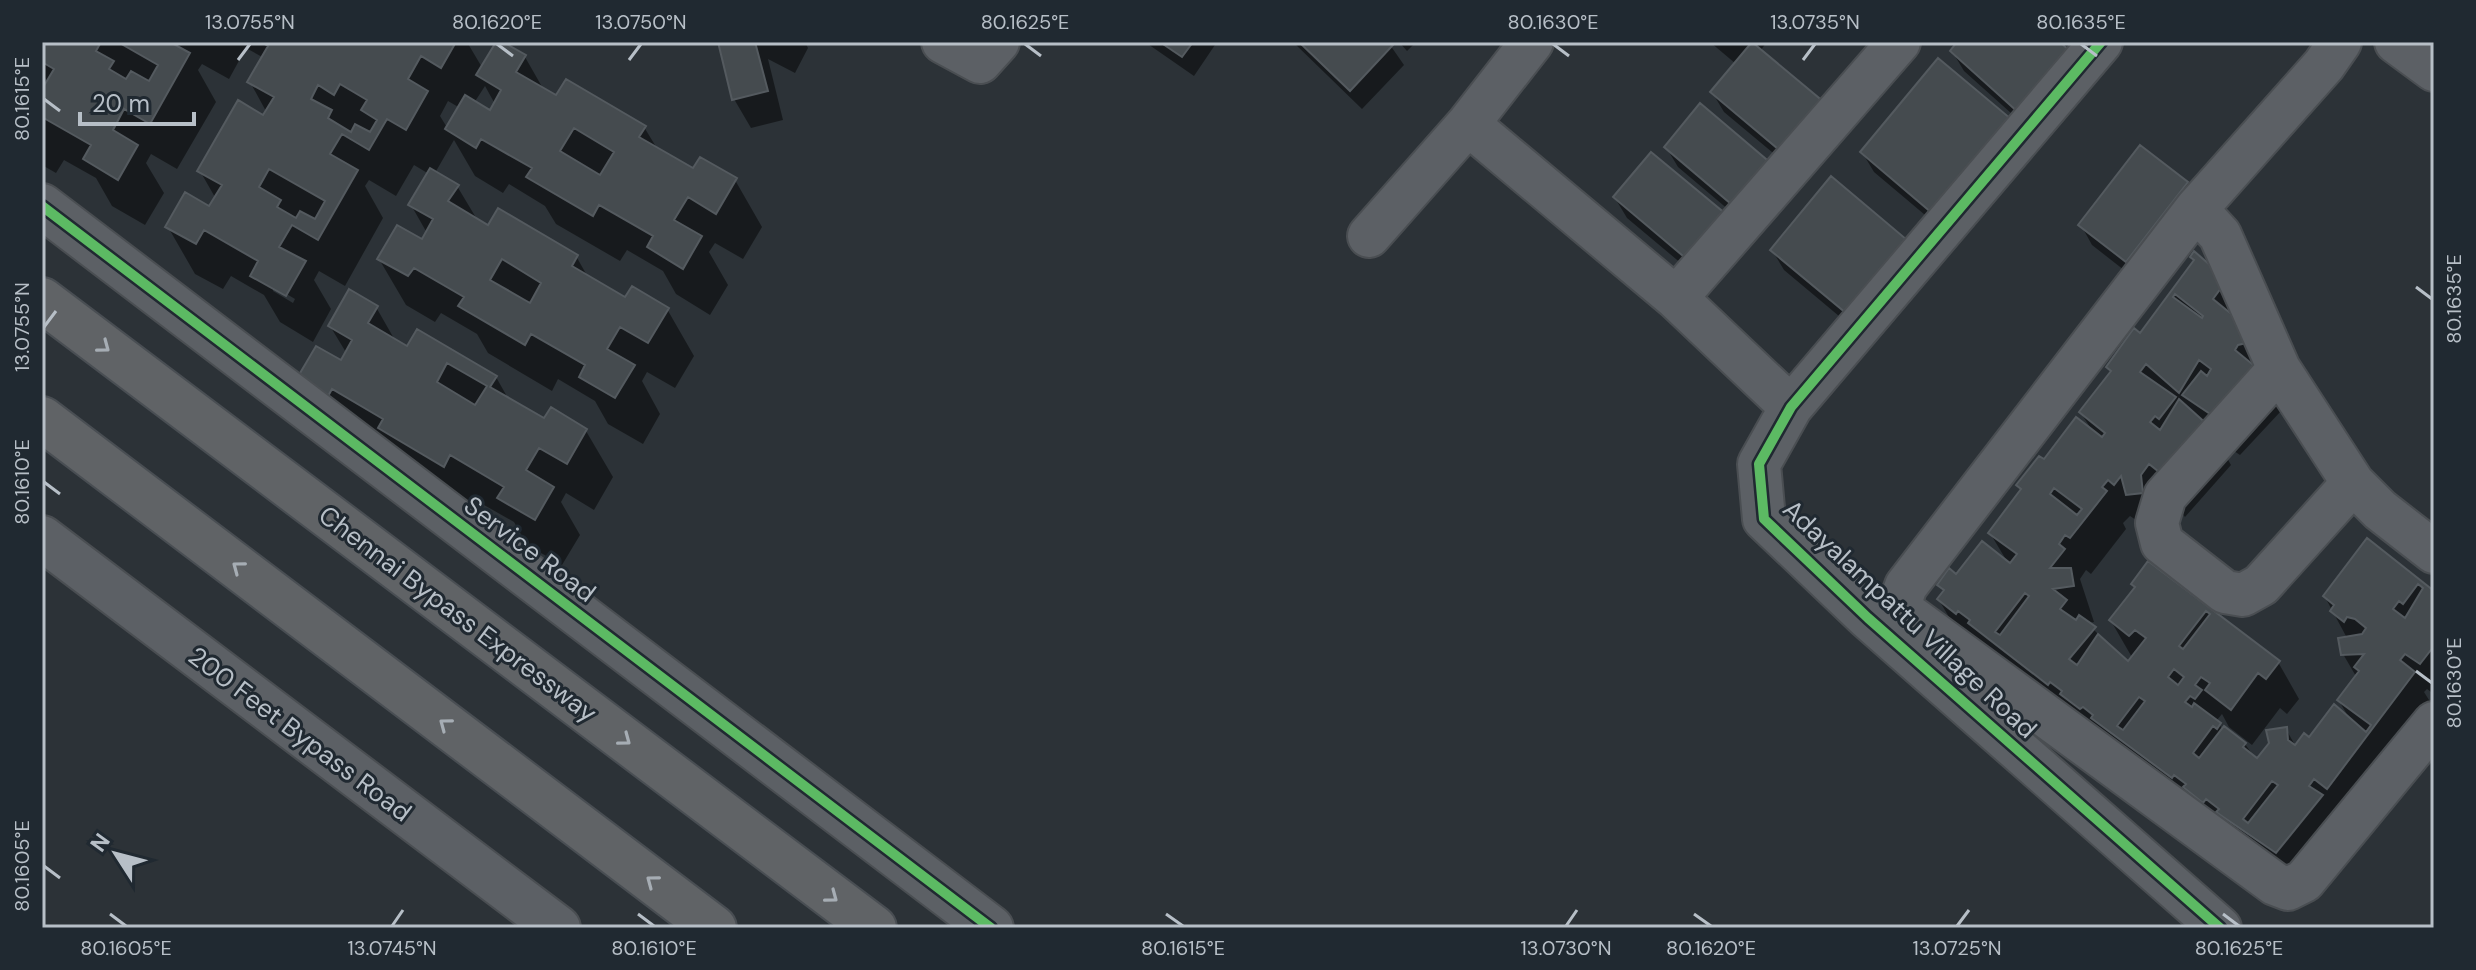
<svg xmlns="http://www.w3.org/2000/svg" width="2476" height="970" font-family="'DM Sans',sans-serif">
<rect width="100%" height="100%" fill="#2c3237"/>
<path fill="#0007" fill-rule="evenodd" d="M 42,42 L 467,42 L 483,69 L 499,42 L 525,57 L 545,92 L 644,127 L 658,150 L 694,171 L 735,180 L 762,227 L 743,259 L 715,243 L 709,252 L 728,285 L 710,315 L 676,294 L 663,271 L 627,250 L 620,261 L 556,224 L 545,206 L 509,184 L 503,193 L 475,176 L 454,140 L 435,173 L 457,186 L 478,221 L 488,228 L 576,256 L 589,279 L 626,300 L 667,309 L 694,356 L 675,388 L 647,372 L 642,381 L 660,414 L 643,444 L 608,424 L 595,401 L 558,379 L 552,391 L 488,353 L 477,334 L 441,313 L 435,322 L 406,305 L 379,259 L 423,242 L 427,233 L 411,205 L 429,174 L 414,165 L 396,196 L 369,180 L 365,186 L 383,218 L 345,286 L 319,271 L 314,280 L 331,309 L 313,342 L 280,322 L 264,295 L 231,276 L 223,289 L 195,274 L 168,227 L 210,209 L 216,199 L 200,171 L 264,118 L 267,113 L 250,82 L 264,58 L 246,48 L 229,79 L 202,64 L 198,70 L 216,102 L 177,169 L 151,154 L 146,163 L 164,193 L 145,225 L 112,206 L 96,178 L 64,160 L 56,173 L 42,165 L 42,92 L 48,83 L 42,72 ZM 485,86 L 495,104 L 491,112 L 474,103 ZM 448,101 L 460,108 L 448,129 L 440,116 ZM 273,286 L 295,299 L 293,303 L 273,291 Z
M 720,42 L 805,42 L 808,48 L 795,73 L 768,59 L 783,120 L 751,128 L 734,99 Z
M 1145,42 L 1217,42 L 1194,76 Z
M 1293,42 L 1388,42 L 1404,65 L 1362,109 Z
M 1399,42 L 1416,42 L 1407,51 Z
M 1710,42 L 1767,42 L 1760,51 L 1796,172 L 1724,112 L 1712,92 L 1736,64 Z
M 1960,42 L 2057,42 L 2031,131 L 1964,71 L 1952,51 Z
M 1938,61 L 1944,231 L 1874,172 L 1862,152 Z
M 1666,147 L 1772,166 L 1749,227 L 1678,167 Z
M 1651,155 L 1701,280 L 1627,218 L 1615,198 Z
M 2187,183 L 2198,203 L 2138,281 L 2092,245 L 2081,225 Z
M 1772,250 L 1923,266 L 1864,337 L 1784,270 Z
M 2195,262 L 2225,282 L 2282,410 L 2240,455 L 2216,439 L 2231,465 L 2185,517 L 2180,511 L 2139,515 L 2136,520 L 2130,516 L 2123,523 L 2126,529 L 2091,574 L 2086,570 L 2080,579 L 2094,622 L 2087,623 L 2128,664 L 2133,659 L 2111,621 L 2136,588 L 2148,564 L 2278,662 L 2299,699 L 2287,714 L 2280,708 L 2252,745 L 2229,727 L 2222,714 L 2217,720 L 2223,731 L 2245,744 L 2257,761 L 2286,729 L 2296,747 L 2351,721 L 2339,701 L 2357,678 L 2343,654 L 2347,638 L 2325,597 L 2368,541 L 2434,594 L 2434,694 L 2427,689 L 2424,692 L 2434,708 L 2298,889 L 1960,636 L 1939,600 L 1944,593 L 1940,585 L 2008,563 L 1990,533 L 2022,491 L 2018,485 L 2044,462 L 2093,432 L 2081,413 L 2111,373 L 2108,367 L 2141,335 Z
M 376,307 L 396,342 L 496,377 L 509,400 L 545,421 L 586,431 L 613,477 L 594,510 L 566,493 L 561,502 L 580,535 L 562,565 L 527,545 L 514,522 L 477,501 L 471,512 L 299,380 L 341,363 L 347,354 L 330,326 Z"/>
<path fill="#454b4f" stroke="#545a5f" stroke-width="2" fill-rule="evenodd" d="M 42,42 L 101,42 L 96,51 L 114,61 L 109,69 L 126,79 L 131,71 L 149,81 L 158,65 L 118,42 L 170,42 L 190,53 L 150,124 L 124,109 L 113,130 L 138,145 L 118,180 L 83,159 L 91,145 L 42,117 L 42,89 L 54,69 L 42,62 Z
M 261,42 L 456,42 L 441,68 L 421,56 L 408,79 L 428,91 L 406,130 L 387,119 L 369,150 L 342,134 L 330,154 L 358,170 L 318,240 L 292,225 L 279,247 L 306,261 L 286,296 L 250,276 L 258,261 L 204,230 L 196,244 L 165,227 L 185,192 L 209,206 L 222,185 L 197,171 L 238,100 L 263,115 L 274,97 L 247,82 L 268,46 ZM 340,84 L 367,100 L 361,110 L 377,120 L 370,132 L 355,124 L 351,132 L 328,118 L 332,110 L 311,99 L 318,85 L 334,95 ZM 269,169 L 325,201 L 315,219 L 300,211 L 296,218 L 277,207 L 281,200 L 259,187 Z
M 496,42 L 503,42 L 526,55 L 516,72 L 556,95 L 566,79 L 646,126 L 639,137 L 693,168 L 700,157 L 737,178 L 716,214 L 688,197 L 674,220 L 702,236 L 683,269 L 647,247 L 653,236 L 599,205 L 593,216 L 526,177 L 532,168 L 481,139 L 476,148 L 445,129 L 465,95 L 490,110 L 501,90 L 476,75 ZM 574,128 L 614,152 L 600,175 L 560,151 Z
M 718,42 L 755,42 L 768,91 L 732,100 Z
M 1160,42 L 1193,42 L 1182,57 Z
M 1299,42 L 1391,42 L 1394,44 L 1350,91 Z
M 1752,42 L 1825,103 L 1784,154 L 1710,92 Z
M 1957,42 L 2060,42 L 2072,53 L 2019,113 L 1950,51 Z
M 1938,58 L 2011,119 L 1932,213 L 1860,152 Z
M 1700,103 L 1773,165 L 1737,209 L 1664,147 Z
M 2140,145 L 2188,182 L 2126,262 L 2078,225 Z
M 1651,152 L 1727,215 L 1689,261 L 1613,197 Z
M 430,168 L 459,185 L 448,201 L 488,225 L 498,208 L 578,255 L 572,266 L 625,297 L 632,286 L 669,308 L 648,343 L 620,327 L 607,349 L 635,365 L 615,398 L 579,377 L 585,365 L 531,334 L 525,345 L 458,306 L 464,297 L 414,268 L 408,276 L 377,259 L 397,225 L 422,239 L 433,219 L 408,205 ZM 502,259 L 541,283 L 530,303 L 490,280 Z
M 1831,176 L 1913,245 L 1852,318 L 1770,250 Z
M 2194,251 L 2227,280 L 2213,299 L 2245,325 L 2251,342 L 2238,345 L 2235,350 L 2262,372 L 2163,482 L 2156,474 L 2159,472 L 2149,464 L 2141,475 L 2143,493 L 2126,495 L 2121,476 L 2114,485 L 2108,480 L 2102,487 L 2107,491 L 2070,538 L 2065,535 L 2059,544 L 2065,549 L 2050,568 L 2071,568 L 2074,586 L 2053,589 L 2067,600 L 2060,609 L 2076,620 L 2079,615 L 2096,627 L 2069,659 L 2077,665 L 2098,634 L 2128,661 L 2146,638 L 2135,630 L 2129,636 L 2109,620 L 2135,587 L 2131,584 L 2148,561 L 2280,661 L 2266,679 L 2258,673 L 2231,710 L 2205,690 L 2210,683 L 2201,677 L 2195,685 L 2202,690 L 2195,699 L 2190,696 L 2185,702 L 2192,707 L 2194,703 L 2221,723 L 2217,729 L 2213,726 L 2193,753 L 2199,758 L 2224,726 L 2246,743 L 2243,747 L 2257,758 L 2269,743 L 2266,730 L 2287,727 L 2288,740 L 2295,745 L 2304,733 L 2309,737 L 2334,704 L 2366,732 L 2371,725 L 2337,700 L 2359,671 L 2354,667 L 2364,654 L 2341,655 L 2338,638 L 2362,634 L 2366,628 L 2355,619 L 2347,617 L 2344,622 L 2330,611 L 2334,605 L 2323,596 L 2367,538 L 2434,591 L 2434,646 L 2420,664 L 2405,654 L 2400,660 L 2415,672 L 2327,789 L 2314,779 L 2309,786 L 2323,795 L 2276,853 L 2216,812 L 2219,809 L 2206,799 L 2203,803 L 2183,787 L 2186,784 L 2174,775 L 2172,778 L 2091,718 L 2093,715 L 2083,707 L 2080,709 L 2060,694 L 2062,691 L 2050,682 L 2048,685 L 1968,623 L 1970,620 L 1958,611 L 1956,614 L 1937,599 L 1944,590 L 1937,585 L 1949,568 L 1956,574 L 1982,541 L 2010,563 L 2017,554 L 1988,533 L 2021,489 L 2016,485 L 2039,456 L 2044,459 L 2076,417 L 2102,437 L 2105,433 L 2079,412 L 2111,371 L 2106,367 L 2134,328 L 2140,333 L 2194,260 L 2190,257 ZM 2175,294 L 2203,316 L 2202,318 L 2173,297 ZM 2199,360 L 2211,369 L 2207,376 L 2201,371 L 2182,395 L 2216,418 L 2209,426 L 2179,399 L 2160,430 L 2150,422 L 2155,416 L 2159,419 L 2176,397 L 2140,372 L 2146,364 L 2179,393 ZM 2054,488 L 2082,509 L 2077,515 L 2050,494 ZM 2418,584 L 2423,588 L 2405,618 L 2393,609 L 2399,601 L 2403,604 ZM 2025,593 L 2029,596 L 2000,635 L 1995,632 ZM 2206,611 L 2210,614 L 2183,649 L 2179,646 ZM 2174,669 L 2184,677 L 2178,685 L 2168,677 ZM 2139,697 L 2145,701 L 2123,730 L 2117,726 ZM 2272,781 L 2278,785 L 2248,823 L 2243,819 Z
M 349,289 L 378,306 L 368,323 L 407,346 L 417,329 L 497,376 L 490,387 L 544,418 L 551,407 L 587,429 L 567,464 L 539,448 L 526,470 L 554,487 L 535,520 L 497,498 L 504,487 L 450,455 L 444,467 L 378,428 L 383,419 L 332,389 L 327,398 L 296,380 L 316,346 L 341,360 L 352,340 L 328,326 ZM 447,363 L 487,386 L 475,405 L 437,382 Z"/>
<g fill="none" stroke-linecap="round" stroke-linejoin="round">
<g stroke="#4a4e52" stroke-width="46">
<path id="minor" d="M 943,42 L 980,62 L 998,42
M 1532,42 L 1468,124 L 1676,298 L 1791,407
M 2101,42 L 1791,407 L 1759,464 L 1764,519 L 1868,618 L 2220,928
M 2340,42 L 2324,65 L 2196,209 L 2220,235 L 2279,369 L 2353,483 L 2380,510 L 2434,552
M 2396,42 L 2434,70
M 2196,209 L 1906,586 L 1901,600 L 1904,612 L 2275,884 L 2288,889 L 2304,881 L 2434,723
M 1369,236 L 1468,124
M 1676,298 L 1899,42
M 2279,369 L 2165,496 L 2157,523 L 2162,543 L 2225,592 L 2243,595 L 2261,585 L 2353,483"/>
</g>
<g stroke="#4a4e52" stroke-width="48">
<path id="tertiary" d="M 42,206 L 991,928
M 42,538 L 558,928"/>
</g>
<g stroke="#494e53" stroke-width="48">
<path id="trunk" d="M 42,300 L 874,928
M 42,419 L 714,928"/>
</g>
<use href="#minor" stroke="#5c6065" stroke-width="42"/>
<use href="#tertiary" stroke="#5c6065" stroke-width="44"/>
<use href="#trunk" stroke="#606366" stroke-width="44"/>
<g stroke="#202931" stroke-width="15">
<path id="cycleway" d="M 2101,42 L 1791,407 L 1759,464 L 1764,519 L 1868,618 L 2220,928
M 42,206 L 991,928"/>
</g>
<use href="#cycleway" stroke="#5cba63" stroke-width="10"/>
</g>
<defs><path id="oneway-chevron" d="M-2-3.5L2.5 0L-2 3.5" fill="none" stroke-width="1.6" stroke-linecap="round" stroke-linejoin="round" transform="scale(2)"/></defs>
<g stroke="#a6adb4">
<use href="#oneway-chevron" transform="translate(104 347) rotate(37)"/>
<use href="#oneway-chevron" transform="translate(238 567) rotate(-143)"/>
<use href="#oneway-chevron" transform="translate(445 724) rotate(-143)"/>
<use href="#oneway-chevron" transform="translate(625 740) rotate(37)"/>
<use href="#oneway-chevron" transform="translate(652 881) rotate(-143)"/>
<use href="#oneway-chevron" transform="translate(832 897) rotate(37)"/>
</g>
<path fill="none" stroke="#b7bfc7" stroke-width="3" d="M 497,44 L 513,56M 1025,44 L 1041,56M 1553,44 L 1569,56M 2081,44 L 2097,56M 238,60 L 250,44M 629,60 L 641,44M 1803,60 L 1815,44M 44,99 L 60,111M 2416,287 L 2432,299M 44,327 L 56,311M 44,482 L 60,494M 2416,671 L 2432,683M 44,866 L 60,878M 110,914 L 126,926M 638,914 L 654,926M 1166,914 L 1183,926M 1694,914 L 1711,926M 2223,914 L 2239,926M 392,926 L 403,910M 1566,926 L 1577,910M 1957,926 L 1969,910"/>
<g text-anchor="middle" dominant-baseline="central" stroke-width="6" stroke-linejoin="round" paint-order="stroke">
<g font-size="26" fill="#b7bfc7" stroke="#202931">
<text transform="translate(530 549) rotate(37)">Service Road</text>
<text transform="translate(458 614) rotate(37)">Chennai Bypass Expressway</text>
<text transform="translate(1910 619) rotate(43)">Adayalampattu Village Road</text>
<text transform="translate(300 734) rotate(37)">200 Feet Bypass Road</text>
</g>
</g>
<rect width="2476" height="970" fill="none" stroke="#202931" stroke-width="88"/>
<g transform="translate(116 854) rotate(306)" stroke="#202931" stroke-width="6" paint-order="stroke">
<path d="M0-6L14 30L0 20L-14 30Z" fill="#b7bfc7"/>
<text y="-12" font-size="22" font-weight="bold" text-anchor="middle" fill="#b7bfc7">N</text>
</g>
<path d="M80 112v12h114v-12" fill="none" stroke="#b7bfc7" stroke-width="4"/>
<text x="92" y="112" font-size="24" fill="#b7bfc7" stroke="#202931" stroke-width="6" paint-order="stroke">20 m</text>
<rect x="44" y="44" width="2388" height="882" fill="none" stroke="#b7bfc7" stroke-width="3"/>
<g font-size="20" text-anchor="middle" fill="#b7bfc7">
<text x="250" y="29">13.0755°N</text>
<text x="497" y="29">80.1620°E</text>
<text x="641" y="29">13.0750°N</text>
<text x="1025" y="29">80.1625°E</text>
<text x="1553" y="29">80.1630°E</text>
<text x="1815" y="29">13.0735°N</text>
<text x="2081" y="29">80.1635°E</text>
<text transform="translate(22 99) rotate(-90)" y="7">80.1615°E</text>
<text transform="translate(2454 299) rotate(-90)" y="7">80.1635°E</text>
<text transform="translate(22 327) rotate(-90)" y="7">13.0755°N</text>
<text transform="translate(22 482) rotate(-90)" y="7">80.1610°E</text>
<text transform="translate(2454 683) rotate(-90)" y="7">80.1630°E</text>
<text transform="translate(22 866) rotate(-90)" y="7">80.1605°E</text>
<text x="126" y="955">80.1605°E</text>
<text x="392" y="955">13.0745°N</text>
<text x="654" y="955">80.1610°E</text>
<text x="1183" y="955">80.1615°E</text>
<text x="1566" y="955">13.0730°N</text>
<text x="1711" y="955">80.1620°E</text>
<text x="1957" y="955">13.0725°N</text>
<text x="2239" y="955">80.1625°E</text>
</g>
</svg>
